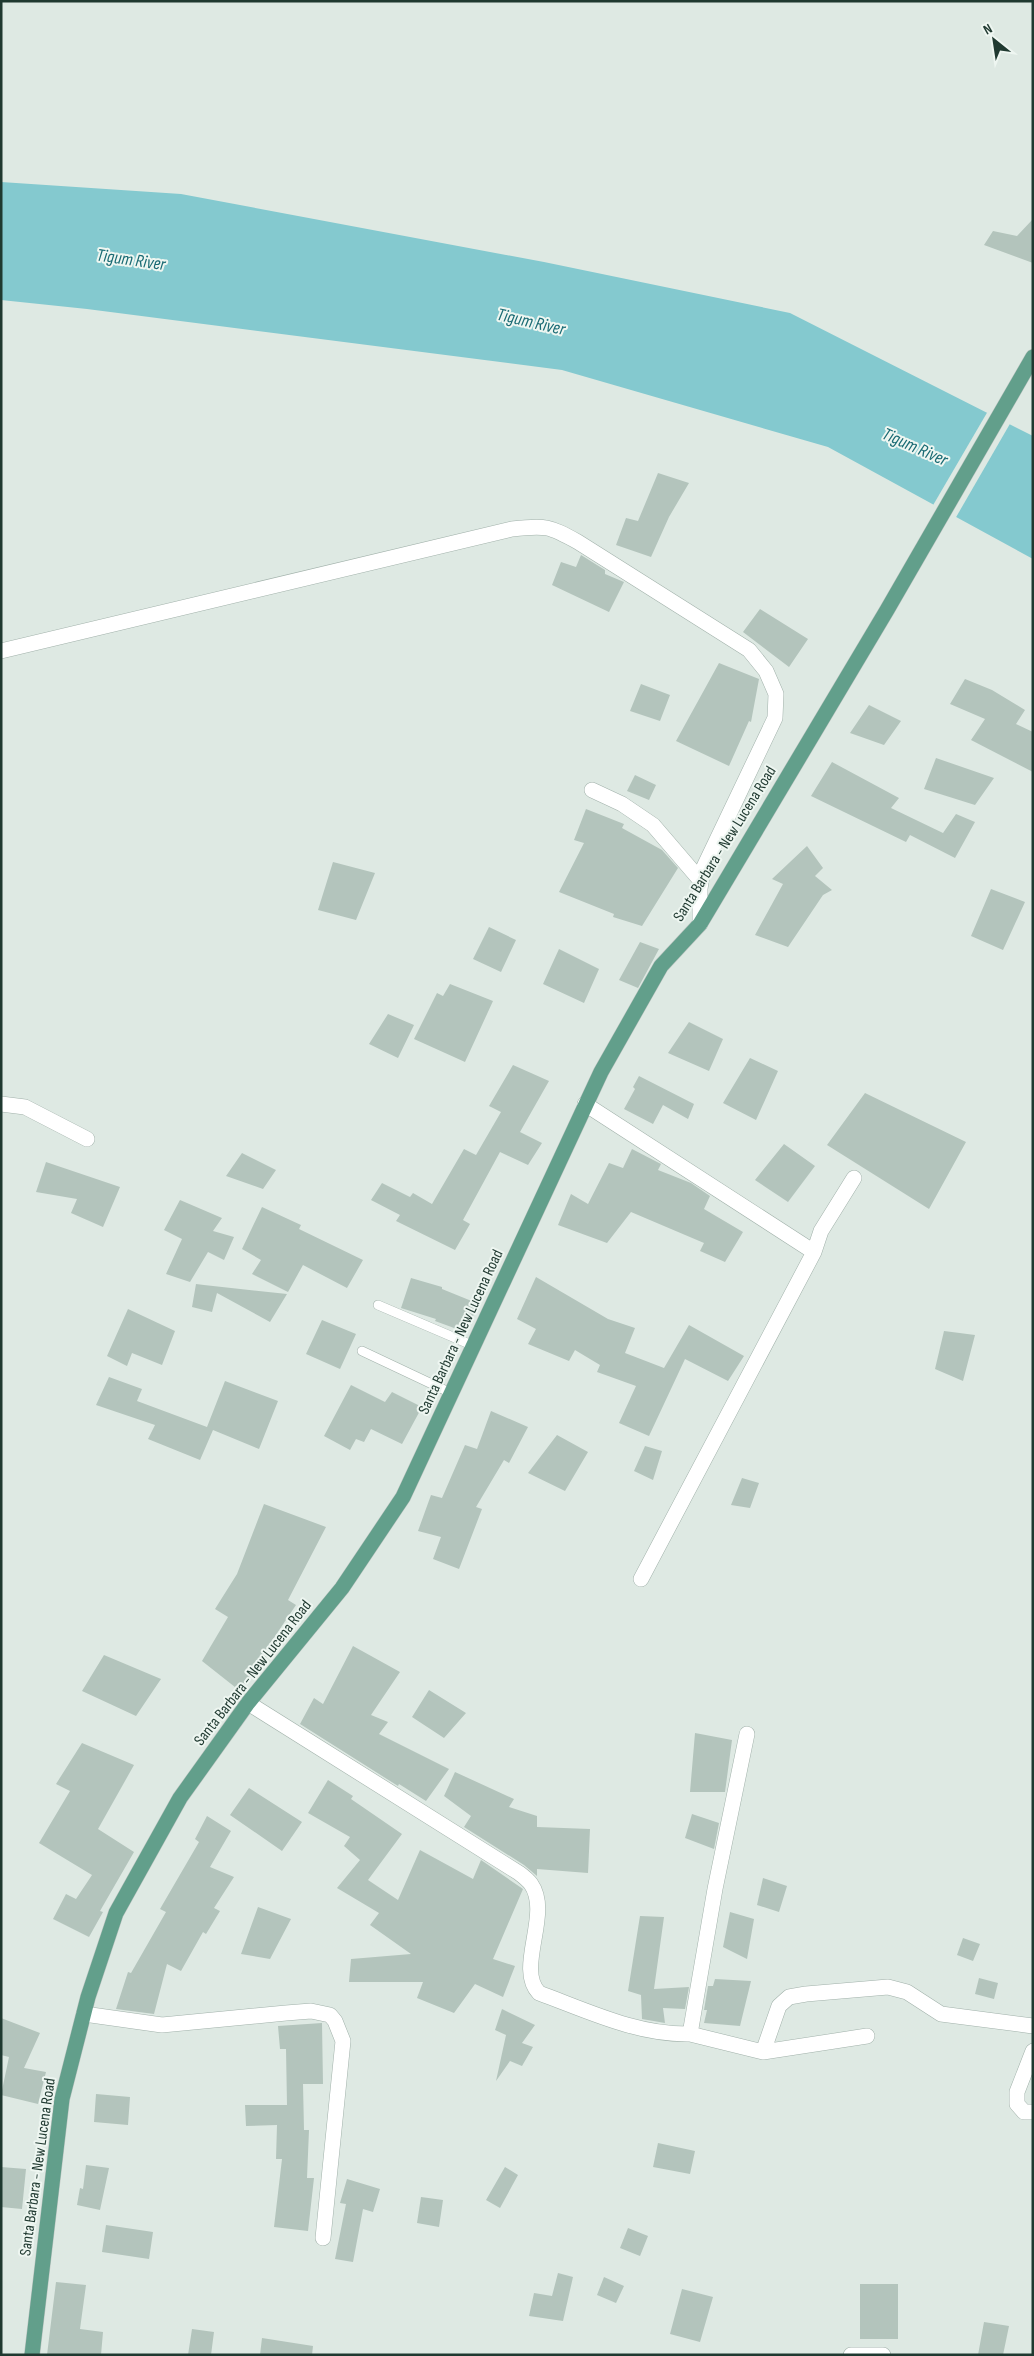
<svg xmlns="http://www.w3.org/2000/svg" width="1034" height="2356" font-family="'Sofia Sans Condensed',sans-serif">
<rect width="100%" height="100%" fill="#dee9e3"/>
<path fill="#84c9cf" d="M 1,182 L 181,194 L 544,262 L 790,313 L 1033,436 L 1033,559 L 828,447 L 562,370 L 87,309 L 1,300 Z"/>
<path fill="#dee9e3" d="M 988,411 L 1011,422 L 955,519 L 932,507 Z"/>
<path fill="#b3c4bc" d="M 1033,219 L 1033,263 L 984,245 L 993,231 L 1017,236 Z
M 658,473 L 689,483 L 669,517 L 651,557 L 616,545 L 626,518 L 638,521 Z
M 581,555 L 605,570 L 605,574 L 624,582 L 609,612 L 552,585 L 561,562 L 576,567 Z
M 760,609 L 808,639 L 789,667 L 743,632 Z
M 719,663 L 759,679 L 751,722 L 749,721 L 729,766 L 676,741 Z
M 965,679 L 992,690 L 1025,710 L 1016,724 L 1033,732 L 1033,772 L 971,740 L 985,719 L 950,704 Z
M 641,684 L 670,695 L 660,721 L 630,711 Z
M 869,705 L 901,721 L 884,745 L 850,733 Z
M 936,758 L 994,778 L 975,805 L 924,789 Z
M 832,762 L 899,798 L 891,808 L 943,833 L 956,814 L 975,822 L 955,858 L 910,835 L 906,842 L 811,796 Z
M 635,775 L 656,785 L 649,800 L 627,791 Z
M 586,809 L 624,824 L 622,828 L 662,850 L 678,868 L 642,926 L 613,917 L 614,914 L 559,892 L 584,843 L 574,840 Z
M 807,846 L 823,868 L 815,876 L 832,890 L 823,895 L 788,947 L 755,935 L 783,884 L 772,879 Z
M 333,862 L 375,873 L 356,920 L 318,910 Z
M 991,889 L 1025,902 L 1003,950 L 971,936 Z
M 489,927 L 516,940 L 501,972 L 473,959 Z
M 640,942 L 659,949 L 638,988 L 619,980 Z
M 559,949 L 599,969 L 584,1003 L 543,984 Z
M 450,984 L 493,1001 L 465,1062 L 414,1039 L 437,993 L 443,996 Z
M 388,1014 L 414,1025 L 398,1058 L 369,1044 Z
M 689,1022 L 723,1039 L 709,1071 L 668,1053 Z
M 750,1058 L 778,1071 L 756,1120 L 723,1103 Z
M 513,1065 L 549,1081 L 520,1132 L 542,1143 L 528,1165 L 500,1152 L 463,1220 L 470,1224 L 455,1250 L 396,1221 L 400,1215 L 371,1200 L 382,1183 L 410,1197 L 413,1193 L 432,1204 L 464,1149 L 476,1155 L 501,1112 L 489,1106 Z
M 639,1076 L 694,1104 L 688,1119 L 663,1105 L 653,1124 L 624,1109 L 635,1089 L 633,1087 Z
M 865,1093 L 966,1142 L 929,1209 L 827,1145 Z
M 784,1144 L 815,1166 L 788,1202 L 755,1180 Z
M 632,1149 L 661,1164 L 658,1170 L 691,1183 L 710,1196 L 704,1209 L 743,1232 L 725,1262 L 700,1251 L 704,1243 L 631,1212 L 607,1243 L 558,1225 L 571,1194 L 588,1204 L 609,1163 L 623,1168 Z
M 242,1153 L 276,1170 L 263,1189 L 226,1176 Z
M 46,1162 L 120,1187 L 103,1227 L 71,1213 L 77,1199 L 36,1192 Z
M 180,1200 L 222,1218 L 213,1231 L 234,1237 L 224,1260 L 208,1252 L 190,1282 L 166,1274 L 182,1239 L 164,1230 Z
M 262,1207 L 301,1225 L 299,1229 L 363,1260 L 347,1288 L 303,1265 L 288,1292 L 252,1274 L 261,1260 L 242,1249 Z
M 536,1277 L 608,1319 L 635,1328 L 625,1353 L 664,1368 L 689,1325 L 744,1356 L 728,1381 L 685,1359 L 649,1436 L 619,1423 L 636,1386 L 597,1372 L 600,1365 L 575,1350 L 569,1361 L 528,1344 L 536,1329 L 517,1319 Z
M 411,1278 L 442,1287 L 442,1289 L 479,1304 L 465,1332 L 435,1321 L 436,1319 L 401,1308 Z
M 196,1284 L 204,1285 L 287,1294 L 270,1322 L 217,1293 L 212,1312 L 192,1307 Z
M 128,1309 L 175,1331 L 162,1365 L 132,1353 L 127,1366 L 107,1356 Z
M 322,1320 L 356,1334 L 340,1369 L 306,1354 Z
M 944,1331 L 975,1335 L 963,1381 L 935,1369 Z
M 109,1377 L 142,1389 L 137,1401 L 207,1427 L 225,1381 L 278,1401 L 259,1449 L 213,1430 L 200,1460 L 148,1439 L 155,1425 L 96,1405 Z
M 351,1385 L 385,1402 L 392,1392 L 422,1407 L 402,1444 L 371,1429 L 364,1442 L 356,1439 L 350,1450 L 324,1436 Z
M 491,1411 L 528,1427 L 509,1463 L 504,1460 L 476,1507 L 482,1509 L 459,1569 L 433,1559 L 441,1537 L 418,1531 L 431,1495 L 442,1498 L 465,1445 L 477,1449 Z
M 557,1435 L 588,1452 L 565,1491 L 528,1473 Z
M 645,1446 L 662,1451 L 653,1480 L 634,1471 Z
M 742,1478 L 759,1483 L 750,1508 L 731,1505 Z
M 264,1504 L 326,1527 L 288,1600 L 296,1605 L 265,1651 L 269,1654 L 240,1691 L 202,1661 L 228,1617 L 215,1609 L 237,1574 Z
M 353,1646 L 400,1672 L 371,1715 L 388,1722 L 379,1734 L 449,1769 L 426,1801 L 399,1784 L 398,1786 L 300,1724 L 314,1698 L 323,1704 Z
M 104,1655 L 161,1679 L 136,1716 L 82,1691 Z
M 429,1690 L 466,1713 L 444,1738 L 412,1717 Z
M 695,1733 L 732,1740 L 725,1792 L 690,1792 Z
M 82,1743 L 134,1765 L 98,1829 L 134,1852 L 100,1911 L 103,1912 L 89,1937 L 53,1919 L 66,1894 L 76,1899 L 92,1875 L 39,1843 L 70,1791 L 56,1784 Z
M 455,1772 L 514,1799 L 509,1807 L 537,1816 L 537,1827 L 590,1829 L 588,1873 L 537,1869 L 537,1876 L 524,1865 L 464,1827 L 471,1816 L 444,1796 Z
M 328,1780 L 353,1796 L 351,1799 L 402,1834 L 368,1880 L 398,1900 L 420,1850 L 473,1879 L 481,1860 L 523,1889 L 493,1959 L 515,1966 L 503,1997 L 475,1984 L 454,2013 L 417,1998 L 423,1982 L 349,1982 L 351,1959 L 411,1954 L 370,1925 L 379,1913 L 337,1888 L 360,1860 L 344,1846 L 350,1837 L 308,1813 Z
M 249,1788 L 302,1822 L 282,1851 L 230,1815 Z
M 692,1814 L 719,1823 L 714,1849 L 685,1838 Z
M 207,1816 L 231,1831 L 210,1867 L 234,1877 L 214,1908 L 220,1911 L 206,1934 L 203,1932 L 181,1971 L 167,1964 L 154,2014 L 116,2009 L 128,1972 L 131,1973 L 166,1912 L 160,1909 L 199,1842 L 195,1839 Z
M 763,1878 L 787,1886 L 779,1912 L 757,1905 Z
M 258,1907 L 291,1919 L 270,1959 L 241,1954 Z
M 730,1912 L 754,1919 L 747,1959 L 723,1947 Z
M 640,1916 L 664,1917 L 654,1989 L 689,1987 L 685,2009 L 663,2008 L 665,2023 L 642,2019 L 641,1995 L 628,1991 Z
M 963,1938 L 980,1944 L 973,1961 L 957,1955 Z
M 979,1978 L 998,1983 L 994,1999 L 975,1994 Z
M 715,1979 L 751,1981 L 740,2026 L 704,2023 L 707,2010 L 704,2010 L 708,1986 L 713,1986 Z
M 502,2009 L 535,2025 L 522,2043 L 533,2047 L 522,2066 L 510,2061 L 496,2081 L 506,2035 L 495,2030 Z
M 1,2018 L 40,2033 L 24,2068 L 46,2072 L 38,2104 L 1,2095 L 9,2057 L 1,2055 Z
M 322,2023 L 323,2084 L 303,2084 L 304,2130 L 309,2130 L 307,2178 L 314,2178 L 308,2231 L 274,2227 L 282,2159 L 276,2159 L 277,2125 L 246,2126 L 245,2105 L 287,2105 L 286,2049 L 280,2049 L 278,2026 Z
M 96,2094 L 130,2097 L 128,2125 L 94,2122 Z
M 658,2143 L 695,2151 L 690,2174 L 653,2167 Z
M 86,2165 L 109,2168 L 100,2210 L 77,2205 L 80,2188 L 83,2189 Z
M 1,2167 L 26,2169 L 22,2209 L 1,2207 Z
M 505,2167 L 518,2175 L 500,2208 L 486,2200 Z
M 347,2179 L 380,2189 L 373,2212 L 363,2209 L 353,2262 L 335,2259 L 346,2204 L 340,2203 Z
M 421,2197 L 443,2200 L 439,2227 L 417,2223 Z
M 106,2225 L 153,2232 L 149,2259 L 102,2252 Z
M 628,2228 L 648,2236 L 640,2256 L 620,2248 Z
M 558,2273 L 573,2277 L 563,2321 L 529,2316 L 534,2293 L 552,2296 Z
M 604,2277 L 624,2286 L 616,2303 L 597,2295 Z
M 56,2282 L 86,2285 L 80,2329 L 103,2332 L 101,2355 L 47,2355 Z
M 860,2284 L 898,2284 L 898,2339 L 860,2339 Z
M 682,2289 L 713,2297 L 700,2342 L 670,2334 Z
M 984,2322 L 1009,2326 L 1003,2355 L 978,2355 Z
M 192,2329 L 214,2332 L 211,2355 L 188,2355 Z
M 262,2338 L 313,2346 L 312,2355 L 260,2355 Z"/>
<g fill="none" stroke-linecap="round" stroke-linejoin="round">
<g stroke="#a1b1aa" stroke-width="10">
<path id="service" d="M 378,1305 L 474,1346
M 362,1351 L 451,1393"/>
</g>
<g stroke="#a1b1aa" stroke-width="16">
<path id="minor" d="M 1,651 L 512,529 C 546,525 549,526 578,542 L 749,650 L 766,671 L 776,694 L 775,718 L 703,869 L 700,889 L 700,924
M 592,790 L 622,804 L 653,825 L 701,881
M 1,1104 L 25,1107 L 87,1139
M 585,1104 L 814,1252 L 821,1231 L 854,1178
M 641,1579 L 814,1252
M 248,1703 L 519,1873 C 523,1876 528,1880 531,1884 C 552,1914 515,1968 539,1993 C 588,2011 637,2035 690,2034 L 715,1889 L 747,1734
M 84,2014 L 162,2025 L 286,2013 L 311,2011 L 330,2015 L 335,2021 L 343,2041 L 323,2238
M 690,2034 L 763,2052 L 867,2036
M 1033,2051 L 1017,2092 L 1017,2104 L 1024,2112 L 1033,2112
M 763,2052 L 779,2006 L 789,1997 L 806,1994 L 888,1987 L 907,1992 L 941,2014 L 1033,2026
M 851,2355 L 883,2355"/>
</g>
<g stroke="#bcc4c1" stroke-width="16">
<path id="primary" d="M 32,2355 L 62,2099 L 88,1997 L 116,1913 L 180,1798 L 248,1703 L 342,1588 L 403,1497 L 601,1072 L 661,966 L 700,924 L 887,610 L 1033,357"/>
</g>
<use href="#service" stroke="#fff" stroke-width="9"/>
<use href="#minor" stroke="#fff" stroke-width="15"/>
<use href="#primary" stroke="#629f8b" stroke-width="15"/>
</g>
<g text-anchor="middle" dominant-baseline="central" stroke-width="4" stroke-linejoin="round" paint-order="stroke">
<g font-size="16" fill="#1f3930" stroke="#eef6f1">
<text transform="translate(725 844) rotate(-58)">Santa Barbara - New Lucena Road</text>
<text transform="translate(461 1332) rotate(-65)">Santa Barbara - New Lucena Road</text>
<text transform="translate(253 1673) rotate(-52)">Santa Barbara - New Lucena Road</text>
<text transform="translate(38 2167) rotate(-82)">Santa Barbara - New Lucena Road</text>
</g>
<g font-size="18" font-style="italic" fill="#1a6b74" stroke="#eef6f1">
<text transform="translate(131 260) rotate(8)">Tigum River</text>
<text transform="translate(531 322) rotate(13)">Tigum River</text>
<text transform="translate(915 447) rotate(24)">Tigum River</text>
</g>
</g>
<rect width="1034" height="2356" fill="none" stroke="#1f3930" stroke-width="5"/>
<g transform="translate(994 40) rotate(330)" stroke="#eef6f1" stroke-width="4" paint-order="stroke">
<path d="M0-4L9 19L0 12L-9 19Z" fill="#1f3930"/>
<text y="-8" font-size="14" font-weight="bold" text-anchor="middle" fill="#1f3930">N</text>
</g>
</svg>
